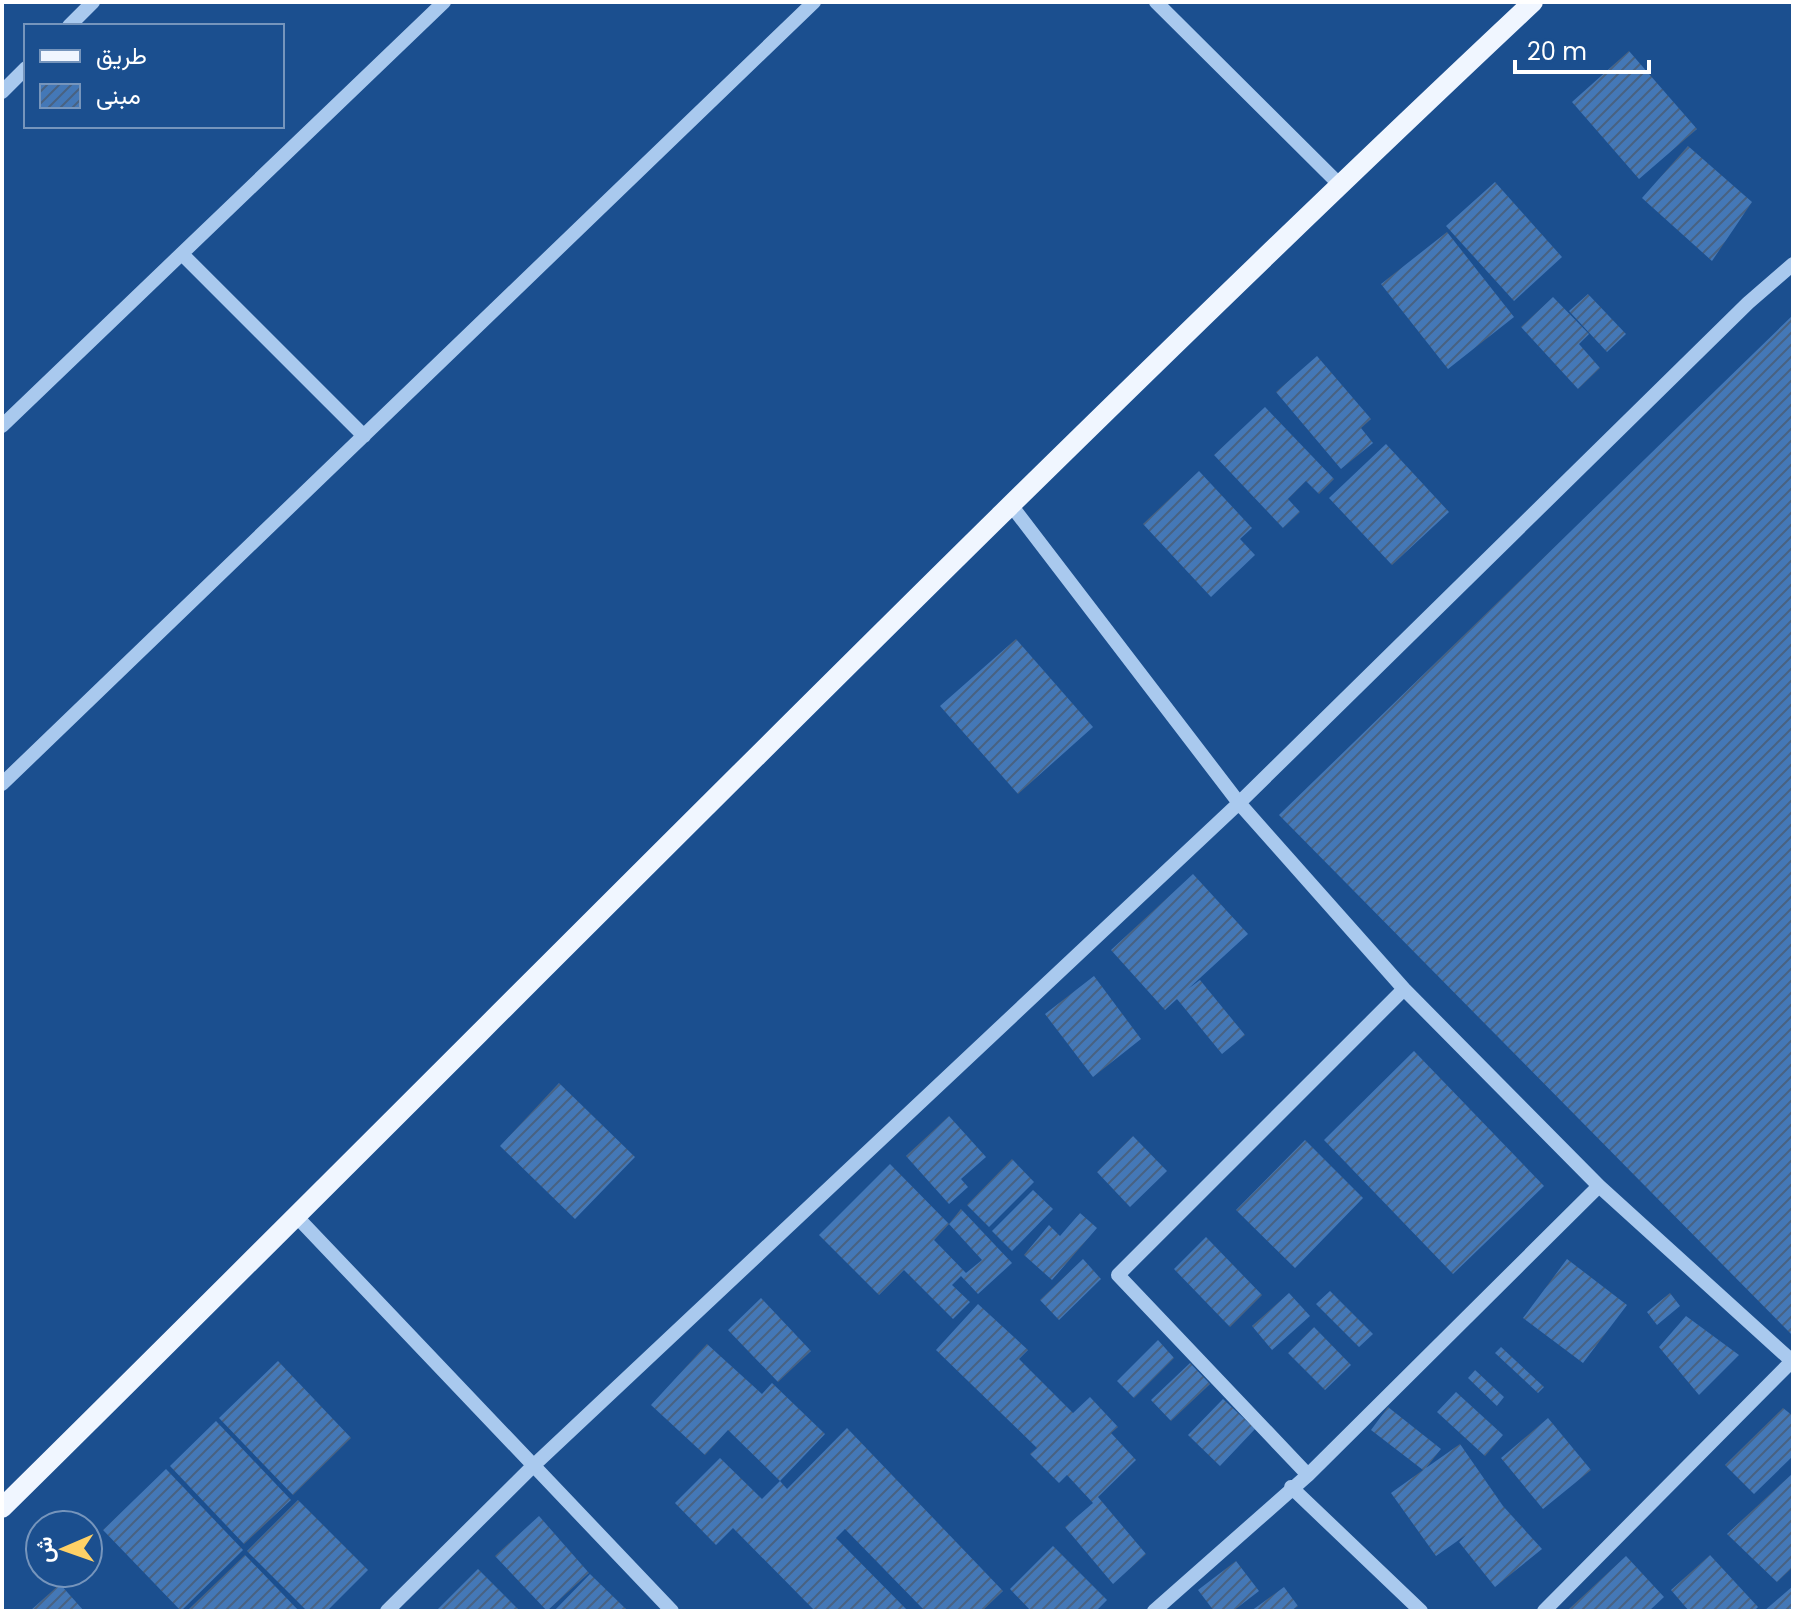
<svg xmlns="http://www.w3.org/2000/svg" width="1795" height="1613" font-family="Poppins,Vazirmatn,sans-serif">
<defs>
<pattern id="building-hatch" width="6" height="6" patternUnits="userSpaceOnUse" patternTransform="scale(2)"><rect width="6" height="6" fill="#4478b7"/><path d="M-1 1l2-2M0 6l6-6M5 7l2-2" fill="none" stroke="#486282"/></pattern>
</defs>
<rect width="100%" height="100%" fill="#1b4f8f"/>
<path fill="url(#building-hatch)" d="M 1629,51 L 1697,129 L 1639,179 L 1572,102 Z
M 1688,146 L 1752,202 L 1712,261 L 1642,198 Z
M 1495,182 L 1562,257 L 1514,301 L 1446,226 Z
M 1447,232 L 1514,317 L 1448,369 L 1381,284 Z
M 1588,294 L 1626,334 L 1607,352 L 1569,311 Z
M 1553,297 L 1589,334 L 1579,344 L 1600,368 L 1578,389 L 1521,327 Z
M 1793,315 L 1793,1336 L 1279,815 Z
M 1317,356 L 1371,419 L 1361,428 L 1373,443 L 1341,469 L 1276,392 Z
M 1265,407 L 1334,479 L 1319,494 L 1306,481 L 1288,499 L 1300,512 L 1283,528 L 1214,455 Z
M 1386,444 L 1449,512 L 1392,565 L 1329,498 Z
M 1199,471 L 1252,528 L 1240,539 L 1255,555 L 1211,597 L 1143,524 Z
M 1016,639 L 1093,727 L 1018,794 L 940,706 Z
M 1193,874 L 1248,934 L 1188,989 L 1200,980 L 1245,1035 L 1222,1054 L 1177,999 L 1165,1010 L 1111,950 Z
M 1094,976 L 1141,1039 L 1093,1077 L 1045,1014 Z
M 1414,1051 L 1544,1186 L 1453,1274 L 1324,1140 Z
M 559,1083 L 635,1157 L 575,1219 L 500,1146 Z
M 949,1116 L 986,1157 L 961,1179 L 968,1187 L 949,1204 L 906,1156 Z
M 1133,1136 L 1167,1171 L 1130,1207 L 1097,1172 Z
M 1305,1140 L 1363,1198 L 1295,1268 L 1236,1210 Z
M 1012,1159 L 1034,1182 L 989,1227 L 967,1205 Z
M 890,1164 L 949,1224 L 934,1240 L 966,1273 L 982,1260 L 949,1224 L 961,1209 L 1012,1263 L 978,1294 L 961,1276 L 952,1285 L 970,1302 L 953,1319 L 904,1270 L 879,1295 L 819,1235 Z
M 1033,1190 L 1053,1209 L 1012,1251 L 992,1231 Z
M 1080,1213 L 1097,1228 L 1052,1280 L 1024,1255 L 1049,1225 L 1060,1236 Z
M 1206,1237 L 1262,1295 L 1230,1327 L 1174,1269 Z
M 1083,1259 L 1101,1279 L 1059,1320 L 1040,1300 Z
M 1567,1259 L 1627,1305 L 1583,1363 L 1523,1318 Z
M 1330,1291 L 1373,1334 L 1359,1347 L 1316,1304 Z
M 1289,1293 L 1310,1316 L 1272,1350 L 1252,1326 Z
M 1670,1293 L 1680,1306 L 1657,1325 L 1647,1312 Z
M 761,1298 L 811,1351 L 778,1382 L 728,1330 Z
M 978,1304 L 1028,1350 L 1019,1359 L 1073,1413 L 1090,1397 L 1118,1427 L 1111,1433 L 1136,1460 L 1098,1497 L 1146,1554 L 1113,1584 L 1065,1527 L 1093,1503 L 1067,1475 L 1059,1483 L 1030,1454 L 1037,1448 L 936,1350 Z
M 1686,1316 L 1739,1355 L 1699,1395 L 1659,1347 Z
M 1314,1327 L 1351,1365 L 1325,1390 L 1288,1353 Z
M 1158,1340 L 1174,1358 L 1134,1398 L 1117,1381 Z
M 707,1344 L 762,1394 L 772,1383 L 825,1434 L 780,1481 L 728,1430 L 705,1455 L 651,1405 Z
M 1501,1347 L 1544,1387 L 1538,1393 L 1495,1353 Z
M 278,1361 L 351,1438 L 293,1495 L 219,1418 Z
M 1190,1363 L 1210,1384 L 1171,1421 L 1151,1400 Z
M 1475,1370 L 1504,1397 L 1497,1406 L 1468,1378 Z
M 1456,1392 L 1503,1435 L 1485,1456 L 1437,1412 Z
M 1223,1399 L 1255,1429 L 1220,1466 L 1188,1435 Z
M 1388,1407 L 1441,1449 L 1426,1468 L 1460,1444 L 1503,1506 L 1542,1549 L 1495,1587 L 1459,1542 L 1466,1535 L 1436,1556 L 1391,1493 L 1423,1470 L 1371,1430 Z
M 1783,1408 L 1793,1416 L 1793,1456 L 1754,1494 L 1725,1465 Z
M 1548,1418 L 1591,1470 L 1543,1509 L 1501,1458 Z
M 216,1421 L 291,1500 L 244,1544 L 170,1466 Z
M 847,1428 L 1003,1591 L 982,1611 L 925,1611 L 845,1529 L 836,1538 L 908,1611 L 815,1611 L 733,1528 L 716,1545 L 675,1503 L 720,1458 L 762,1499 L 780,1481 L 787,1489 Z
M 166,1469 L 243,1550 L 181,1611 L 103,1530 Z
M 1793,1473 L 1793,1567 L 1777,1582 L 1727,1534 Z
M 298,1500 L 368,1570 L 327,1611 L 307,1611 L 247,1551 Z
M 539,1516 L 589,1573 L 547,1611 L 495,1556 Z
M 1053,1546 L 1107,1600 L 1096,1611 L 1031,1611 L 1010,1589 Z
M 245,1555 L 299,1611 L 187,1611 Z
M 1710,1555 L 1758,1607 L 1754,1611 L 1689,1611 L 1671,1590 Z
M 1626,1556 L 1664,1597 L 1649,1611 L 1567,1611 Z
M 1236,1561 L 1259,1591 L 1233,1611 L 1214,1611 L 1198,1590 Z
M 478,1569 L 520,1611 L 436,1611 Z
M 590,1574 L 628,1611 L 554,1611 Z
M 60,1584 L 84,1611 L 30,1611 Z
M 1793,1586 L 1793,1611 L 1764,1611 Z
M 1284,1587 L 1298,1606 L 1291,1611 L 1251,1611 Z"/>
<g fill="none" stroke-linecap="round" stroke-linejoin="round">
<path stroke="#a9c9ee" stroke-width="14" d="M 1156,2 L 1339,184
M 69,26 L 93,2
M 2,92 L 26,68
M 183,255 L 364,436
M 2,426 L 444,2
M 1011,505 L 1239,803 L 1404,989 L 1599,1186 L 1793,1362
M 2,784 L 814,2
M 297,1217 L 672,1611
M 1308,1475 L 1118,1275 L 1404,989
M 1291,1487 L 1421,1611
M 387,1611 L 532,1467 L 1239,803 L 1748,303 L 1793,264
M 1154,1611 L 1308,1475 L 1599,1186
M 1544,1611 L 1792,1361"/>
<path stroke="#f0f6ff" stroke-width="20" d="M 2,1508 C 512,1005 1011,492 1533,2"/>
</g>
<rect width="1795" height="1613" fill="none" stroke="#ffffff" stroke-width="8"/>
<rect x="24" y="24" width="260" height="104" fill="#1b4f8f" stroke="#7695bc" stroke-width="2"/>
<rect x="40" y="50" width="40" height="12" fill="#f0f6ff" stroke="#7695bc" stroke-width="2"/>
<text x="96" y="64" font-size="24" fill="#ffffff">طريق</text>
<rect x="40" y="84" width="40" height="24" fill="url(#building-hatch)" stroke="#7695bc" stroke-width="2"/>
<text x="96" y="104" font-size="24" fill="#ffffff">مبنى</text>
<g transform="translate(64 1549) rotate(268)"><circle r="38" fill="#1b4f8f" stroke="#7695bc" stroke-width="2"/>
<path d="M0-6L14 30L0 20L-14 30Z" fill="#ffd166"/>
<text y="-12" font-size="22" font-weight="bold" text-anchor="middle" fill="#ffffff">ش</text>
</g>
<path d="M1515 60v12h134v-12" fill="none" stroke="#ffffff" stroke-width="4"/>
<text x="1527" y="60" font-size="24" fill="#ffffff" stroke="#1b4f8f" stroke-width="6" paint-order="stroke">20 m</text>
</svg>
